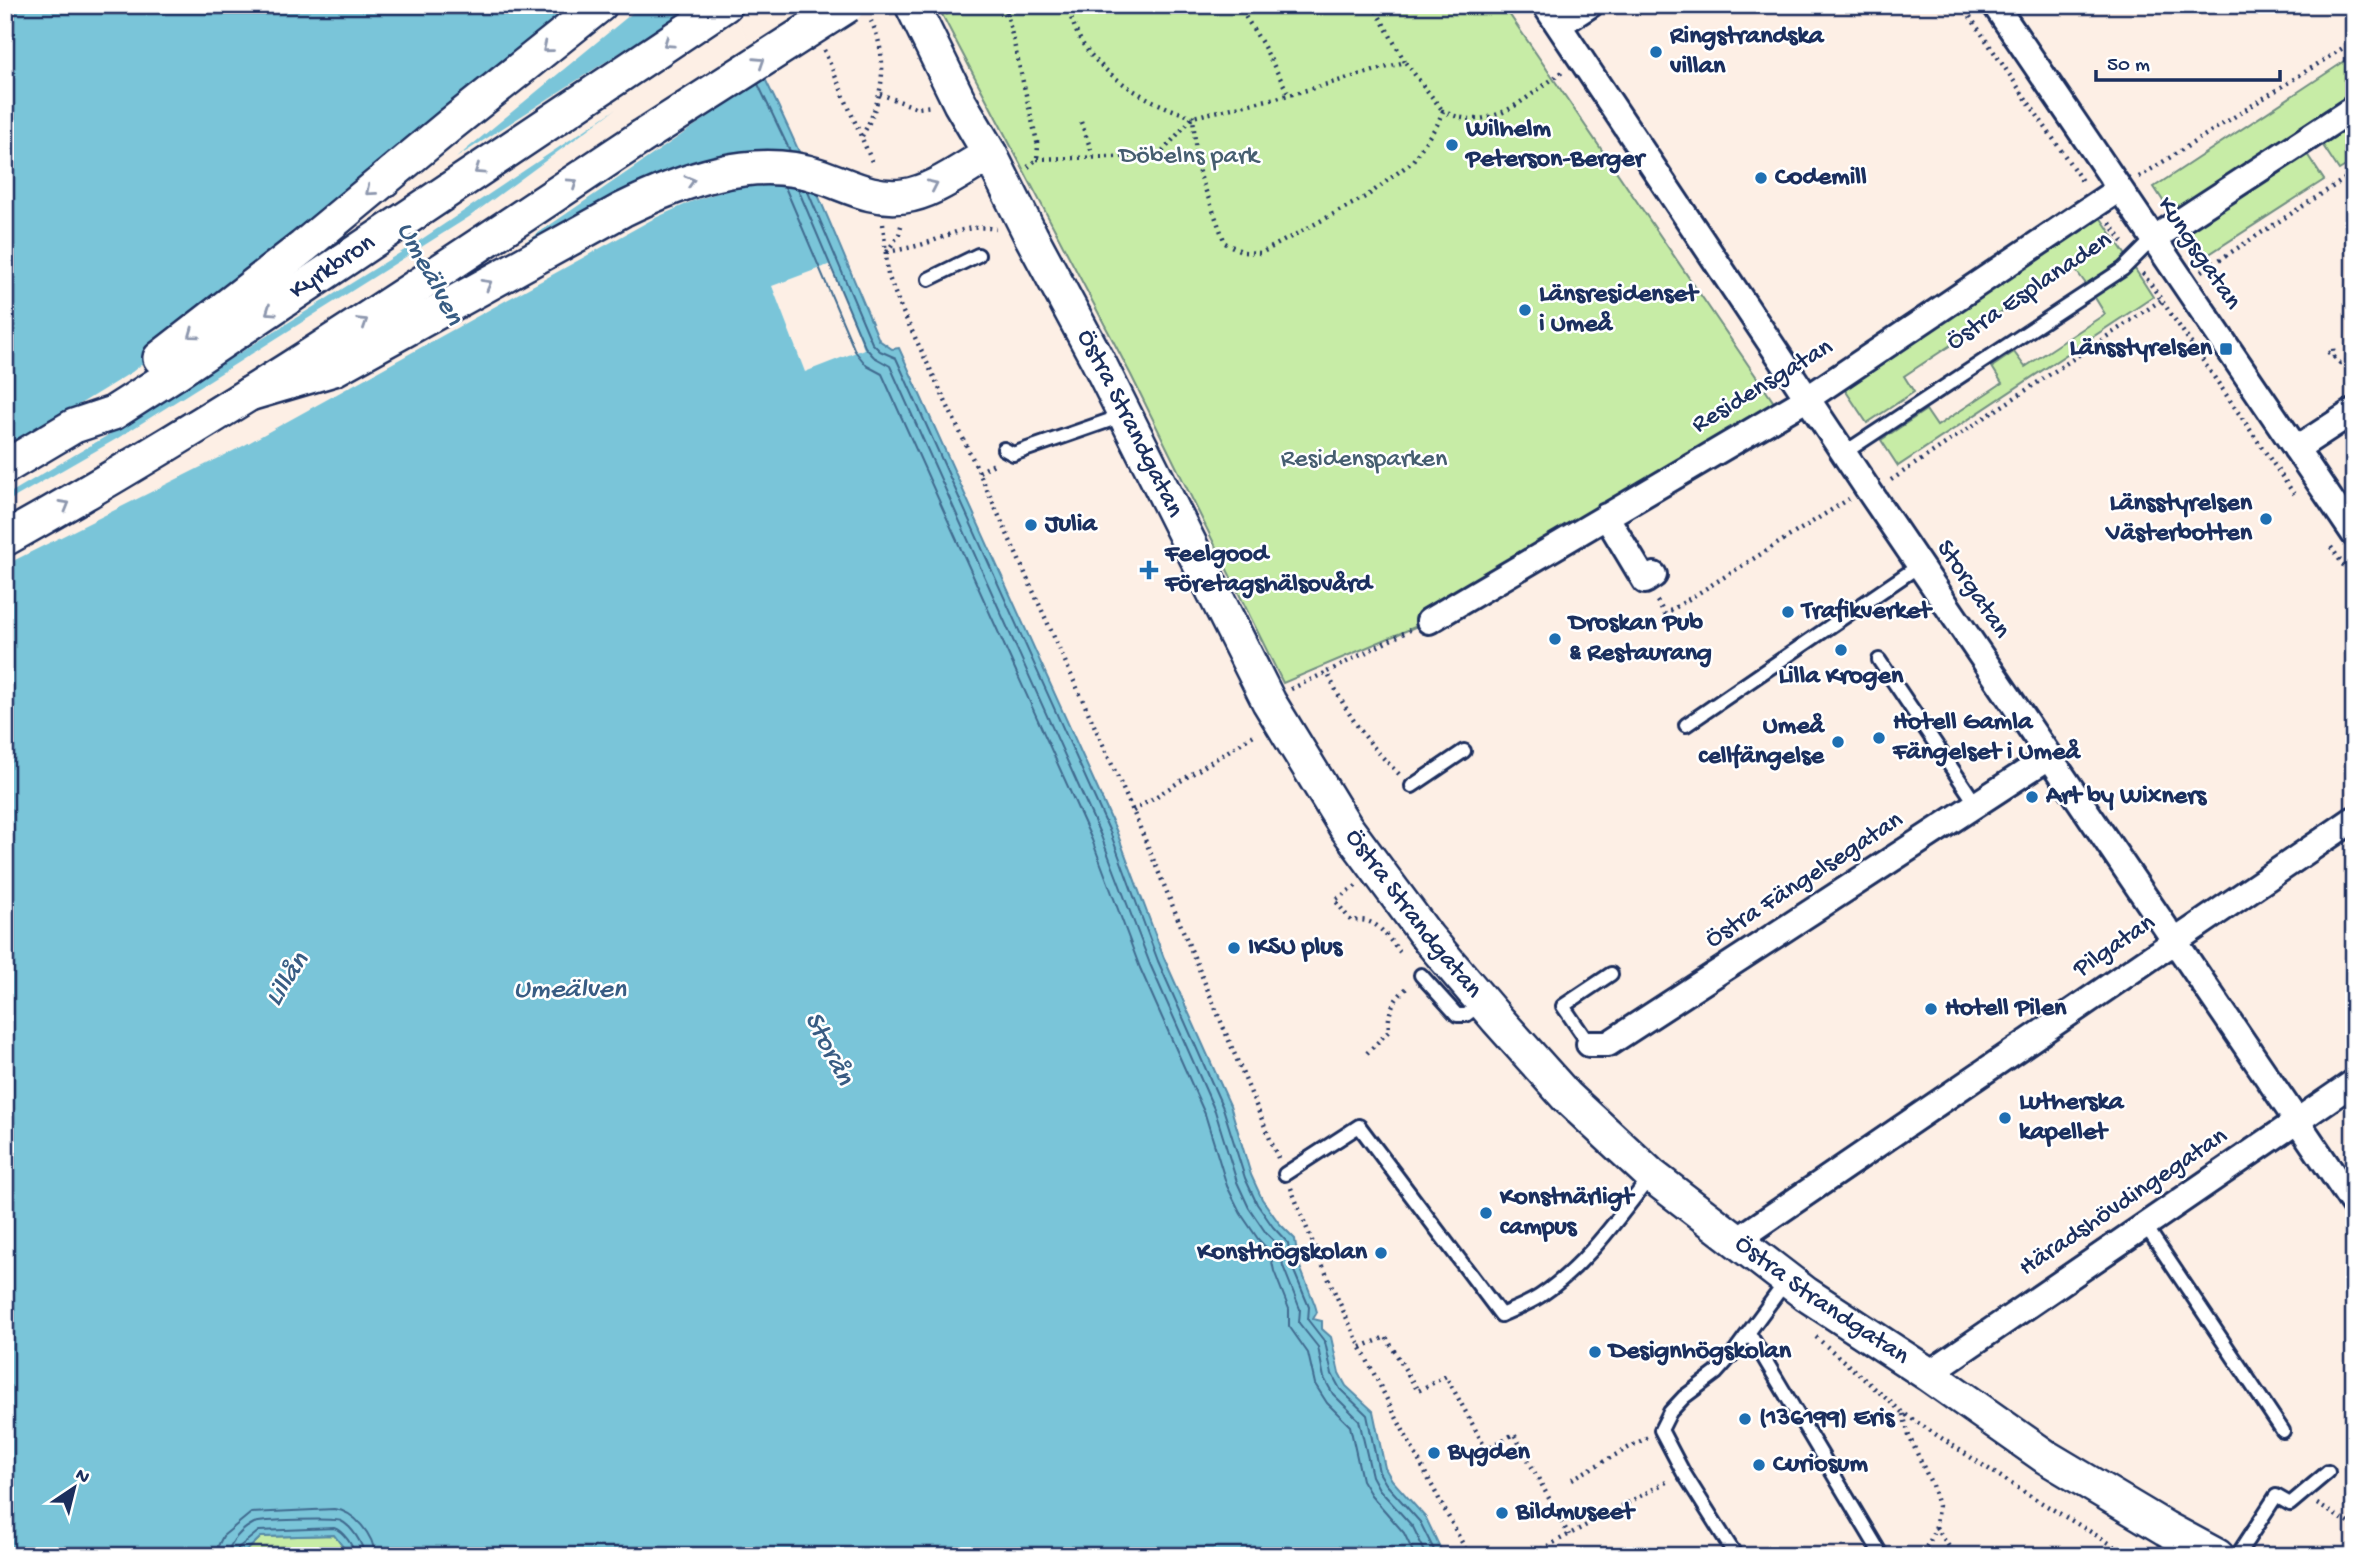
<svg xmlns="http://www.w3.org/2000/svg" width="2359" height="1561" font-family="'Gochi Hand',sans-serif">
<rect width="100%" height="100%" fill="#fdefe5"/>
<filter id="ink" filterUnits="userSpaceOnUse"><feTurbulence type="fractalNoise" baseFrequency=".0143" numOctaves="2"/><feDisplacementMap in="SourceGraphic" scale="14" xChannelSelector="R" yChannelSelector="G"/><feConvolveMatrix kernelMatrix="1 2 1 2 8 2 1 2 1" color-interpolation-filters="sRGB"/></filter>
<g filter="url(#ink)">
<path fill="#c7eca6" stroke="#718e82" stroke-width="2" d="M 937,5 L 1503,5 L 1781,413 L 1429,621 L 1283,683 L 1131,375 Z
M 2354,55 L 2354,91 L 2171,213 L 2154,187 Z
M 2354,123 L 2354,161 L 2339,170 L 2322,144 Z
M 2307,154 L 2324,180 L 2203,258 L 2187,232 Z
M 2098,214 L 2127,257 L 2086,284 L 2072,265 L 1904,376 L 1914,392 L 1867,423 L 1841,384 Z
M 2135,269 L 2153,297 L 1898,466 L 1881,440 L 1926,410 L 1937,426 L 2002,383 L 1992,367 L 2014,352 L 2025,367 L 2105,314 L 2094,296 Z
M 334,1535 L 350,1556 L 241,1556 L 261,1537 Z"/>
<path fill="#7ac5d9" stroke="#5489a8" stroke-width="2" d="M 5,5 L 727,5 C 786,113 832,227 879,340 L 892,349 L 899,348 L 1116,830 L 1164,958 L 1230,1105 L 1251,1175 L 1262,1199 L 1279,1223 L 1295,1239 L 1298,1262 L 1315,1305 L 1317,1312 L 1313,1319 L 1322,1321 L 1322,1329 L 1331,1337 L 1339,1373 L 1346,1386 L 1373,1411 L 1385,1468 L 1392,1480 L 1426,1518 L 1444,1556 L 350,1556 L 334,1535 L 261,1537 L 241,1556 L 5,1556 Z"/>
<path fill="#fdefe5" d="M 593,5 L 642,5 L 456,158 L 694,5 L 731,5 L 766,77 L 512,251 L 516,261 L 712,168 L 792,184 L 733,188 L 693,201 L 653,219 L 243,446 L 5,565 L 5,503 L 118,438 L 469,217 L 616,109 L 419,241 L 110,434 L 5,496 L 5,450 L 132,372 Z
M 831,264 L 864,349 L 805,372 L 772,286 Z"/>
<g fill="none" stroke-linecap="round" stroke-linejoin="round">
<path stroke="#416b8f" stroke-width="2" d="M 758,84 L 790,151
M 785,187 L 855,351 L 867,366 L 882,374 L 1092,840 L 1140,968 L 1205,1114 L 1227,1186 L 1241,1214 L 1258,1239 L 1270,1252 L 1274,1271 L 1289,1309 L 1289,1326 L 1308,1353 L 1315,1384 L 1327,1403 L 1350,1426 L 1362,1480 L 1371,1495 L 1404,1533 L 1415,1556
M 798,189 L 865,347 L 874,357 L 890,366 L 1101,836 L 1150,964 L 1215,1111 L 1237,1182 L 1249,1208 L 1266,1233 L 1280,1247 L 1283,1266 L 1300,1309 L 1299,1323 L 1318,1347 L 1324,1378 L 1333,1394 L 1359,1420 L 1372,1476 L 1379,1489 L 1413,1527 L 1427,1556
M 808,192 L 872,343 L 880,351 L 896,358 L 1110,832 L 1158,961 L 1223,1108 L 1245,1178 L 1257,1204 L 1273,1227 L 1288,1243 L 1291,1264 L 1309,1307 L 1308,1320 L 1325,1342 L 1332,1374 L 1340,1389 L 1367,1415 L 1379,1472 L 1386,1484 L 1420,1522 L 1437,1556
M 217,1556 L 218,1546 L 223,1536 L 251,1513 L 334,1509 C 354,1511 374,1535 375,1556
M 228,1556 C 228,1543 242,1529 254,1523 C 261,1520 334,1518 341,1521 C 351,1526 364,1544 364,1556
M 237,1556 L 238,1548 L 259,1531 L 334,1528 C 343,1531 354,1546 355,1556"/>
<g stroke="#1b2f5e" stroke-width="18">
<path id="lane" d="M 929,279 L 978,255
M 1004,449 L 1013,454 L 1122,416
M 1844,453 L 2123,269 L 2153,239
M 1879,660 L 1976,804
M 1686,725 L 1920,565
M 1412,786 L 1464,751
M 1421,975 L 1457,1015 L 1466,1015 L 1482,1003
M 1589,1044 L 1563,1006 L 1611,974
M 1285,1174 L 1359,1126 L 1501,1315 C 1514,1309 1528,1304 1540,1296 C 1583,1267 1613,1225 1644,1185
M 2145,1225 L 2283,1431
M 1749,1333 L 1882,1556
M 1736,1556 L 1683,1472 L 1661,1430 L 1670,1412 L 1684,1397 L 1716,1373 L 1732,1355 L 1787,1280
M 2237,1556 L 2276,1496 L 2290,1504 L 2328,1472"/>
</g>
<g stroke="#1b2f5e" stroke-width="30">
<path id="street" d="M 1545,5 L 1867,488 L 2354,1205
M 1995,5 L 2354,534
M 1559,25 L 1590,5
M 2153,239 L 2354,108
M 2296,449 L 2354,411
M 1606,516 L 1645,581 L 1654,575
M 1429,621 L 1808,398 L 2119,189
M 1589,1044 L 1608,1044 L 2049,757
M 1736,1241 L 2354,819
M 1928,1374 L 2354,1082"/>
</g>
<g stroke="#1b2f5e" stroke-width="38">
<g id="secondary">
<path id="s1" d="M 912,5 L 960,103 L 990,154 L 1031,236 L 1097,359 L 1269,702 L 1345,826 L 1428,938 L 1497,1019 L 1566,1096 L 1651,1175 L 1806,1294 L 1928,1374 L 2046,1457 L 2165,1528 L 2217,1556"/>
<path d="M 160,358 L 303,247 L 450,125 L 600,5"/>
<path d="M 249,394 L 334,369 L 622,210 C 681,181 751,154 817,175 C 848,185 871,200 904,196 C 934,192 964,168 990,154"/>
<path id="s2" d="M 5,467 L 74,426 L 113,413 L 177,372 L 725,5"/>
<path d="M 5,539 C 224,417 432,277 640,138"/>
</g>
</g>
<path stroke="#1b2f5e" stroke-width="4.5" stroke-dasharray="2 5" stroke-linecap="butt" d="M 1005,5 L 1038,146 L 1037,159 L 1028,167
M 1067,5 C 1072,21 1077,37 1087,50 C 1113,83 1154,105 1193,117 L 1197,167 L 1225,243 L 1243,252 L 1261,253 L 1367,196 L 1412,162 L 1437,125 L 1443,111 C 1491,136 1525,97 1564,71
M 1238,5 L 1262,43 L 1289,95
M 1373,5 L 1405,62
M 1962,5 L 2084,184
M 753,12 L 762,5
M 946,13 L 983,5
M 824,50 L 873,164
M 880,94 L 917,108 L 933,106
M 1081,122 L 1094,158
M 862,136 C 883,100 890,60 871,21
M 1037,159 L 1147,156 L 1163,151 L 1193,117 L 1289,95 L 1405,62 L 1443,111
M 2139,177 L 2354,41
M 2110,223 L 2125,245
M 883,224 L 888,275 L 901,308 L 979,472 L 1133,811 L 1278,1158
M 887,252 C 898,250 909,248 920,245 C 949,237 964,223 996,229
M 887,252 L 899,234 L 902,222
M 2202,271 L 2354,173
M 2143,273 L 2294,494
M 2328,352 L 2334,357 L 2333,348
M 2334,357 L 2340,363 L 2354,359
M 979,472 L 994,464
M 1891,480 L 2163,299
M 2331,547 L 2354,581
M 1657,601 L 1665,614 L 1849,499
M 1291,689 L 1327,672
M 1399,774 C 1366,742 1346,713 1327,672 L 1410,630
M 1133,811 L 1257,733
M 1356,886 L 1335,900 L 1351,921 C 1377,916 1384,934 1400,952
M 1367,1053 L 1389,1031 C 1387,1010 1394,999 1409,986
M 1291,1188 C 1339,1316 1406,1435 1469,1556
M 1816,1337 L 1903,1413 L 2027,1494 L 2131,1556
M 1361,1347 L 1386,1337 L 1418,1391 L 1446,1376 L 1486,1449 L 1514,1434 L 1569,1535
M 1903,1414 L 1909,1436 L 1932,1485 L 1938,1506 L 1936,1526 L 1930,1541 L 1920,1556
M 1572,1479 L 1648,1437
M 2317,1504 L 2354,1526
M 1936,1527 L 1955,1556
M 1529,1556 L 1670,1480"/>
<use href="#lane" stroke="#fff" stroke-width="12"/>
<use href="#street" stroke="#fff" stroke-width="24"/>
<use href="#secondary" stroke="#fff" stroke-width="33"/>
<g stroke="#1b2f5e" stroke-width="38" stroke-linecap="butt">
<path id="secondary-bridge" d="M 640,138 L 848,5"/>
</g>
<use href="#secondary-bridge" stroke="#fff" stroke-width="33"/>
</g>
<defs><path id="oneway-chevron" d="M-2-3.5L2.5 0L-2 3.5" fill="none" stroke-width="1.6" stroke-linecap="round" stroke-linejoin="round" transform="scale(1.75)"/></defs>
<g stroke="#8d97ae">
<use href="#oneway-chevron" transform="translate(668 43) rotate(146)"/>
<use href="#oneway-chevron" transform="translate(547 48) rotate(141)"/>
<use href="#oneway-chevron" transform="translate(760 62) rotate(-33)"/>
<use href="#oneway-chevron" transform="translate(479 170) rotate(146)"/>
<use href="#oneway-chevron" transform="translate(690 181) rotate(-17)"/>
<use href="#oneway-chevron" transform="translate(573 183) rotate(-34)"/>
<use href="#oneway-chevron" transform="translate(933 185) rotate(-25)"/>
<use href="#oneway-chevron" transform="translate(370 191) rotate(140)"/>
<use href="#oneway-chevron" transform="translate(487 284) rotate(-29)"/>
<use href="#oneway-chevron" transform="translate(270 311) rotate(146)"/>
<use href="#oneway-chevron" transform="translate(363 322) rotate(-33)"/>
<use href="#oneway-chevron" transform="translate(193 334) rotate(144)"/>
<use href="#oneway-chevron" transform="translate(65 505) rotate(-30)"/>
</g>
</g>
<g fill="#1f6fb2" stroke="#fff" stroke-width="2.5">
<circle cx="1656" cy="52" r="7"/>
<circle cx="1452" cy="145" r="7"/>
<circle cx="1761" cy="178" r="7"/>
<circle cx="1525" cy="310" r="7"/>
<rect x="2219" y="342" width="14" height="14" rx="3.5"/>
<circle cx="2266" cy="519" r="7"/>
<circle cx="1031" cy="525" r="7"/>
<path d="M1145.5 559.5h7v7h7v7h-7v7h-7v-7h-7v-7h7z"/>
<circle cx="1788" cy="612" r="7"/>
<circle cx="1555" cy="639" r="7"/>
<circle cx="1841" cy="650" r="7"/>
<circle cx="1879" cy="738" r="7"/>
<circle cx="1838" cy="742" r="7"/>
<circle cx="2032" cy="797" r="7"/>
<circle cx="1234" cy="948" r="7"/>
<circle cx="1931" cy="1009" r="7"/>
<circle cx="2005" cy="1118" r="7"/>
<circle cx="1486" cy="1213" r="7"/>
<circle cx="1381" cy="1253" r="7"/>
<circle cx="1595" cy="1352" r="7"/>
<circle cx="1745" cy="1419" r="7"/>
<circle cx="1434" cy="1453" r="7"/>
<circle cx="1759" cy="1465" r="7"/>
<circle cx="1502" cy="1513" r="7"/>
</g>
<g text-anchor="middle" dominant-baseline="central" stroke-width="5" stroke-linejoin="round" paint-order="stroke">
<g font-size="26" font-weight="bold" fill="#1b2f5e" stroke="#fff" text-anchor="start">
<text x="1670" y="37">Ringstrandska<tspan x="1670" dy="30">villan</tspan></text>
<text x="1466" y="130">Wilhelm<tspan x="1466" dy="30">Peterson-Berger</tspan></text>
<text x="1775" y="178">Codemill</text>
<text x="1539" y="295">Länsresidenset<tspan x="1539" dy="30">i Umeå</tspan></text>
<text x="2212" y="349" text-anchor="end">Länsstyrelsen</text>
<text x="2252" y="504" text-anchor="end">Länsstyrelsen<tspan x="2252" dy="30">Västerbotten</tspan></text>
<text x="1045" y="525">Julia</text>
<text x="1165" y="555">Feelgood<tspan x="1165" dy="30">Företagshälsovård</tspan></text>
<text x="1802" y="612">Trafikverket</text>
<text x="1569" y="624">Droskan Pub<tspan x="1569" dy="30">&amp; Restaurang</tspan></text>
<text x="1841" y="677" text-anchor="middle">Lilla Krogen</text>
<text x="1893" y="723">Hotell Gamla<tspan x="1893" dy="30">Fängelset i Umeå</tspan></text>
<text x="1824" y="727" text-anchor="end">Umeå<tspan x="1824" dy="30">cellfängelse</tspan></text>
<text x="2046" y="797">Art by Wixners</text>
<text x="1248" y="948">IKSU plus</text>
<text x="1945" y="1009">Hotell Pilen</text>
<text x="2019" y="1103">Lutherska<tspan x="2019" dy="30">kapellet</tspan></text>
<text x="1500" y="1198">Konstnärligt<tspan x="1500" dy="30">campus</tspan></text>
<text x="1367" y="1253" text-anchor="end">Konsthögskolan</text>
<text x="1609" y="1352">Designhögskolan</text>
<text x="1759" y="1419">(136199) Eris</text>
<text x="1448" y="1453">Bygden</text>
<text x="1773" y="1465">Curiosum</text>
<text x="1516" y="1513">Bildmuseet</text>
</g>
<g font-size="26" fill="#465e70" stroke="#fff">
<text x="1189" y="157">Döbelns park</text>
<text x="1364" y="460">Residensparken</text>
</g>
<g font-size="26" fill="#1b2f5e" stroke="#fff">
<text transform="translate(2198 254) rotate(56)">Kungsgatan</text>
<text stroke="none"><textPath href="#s2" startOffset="385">Kyrkbron</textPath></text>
<text transform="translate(2030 292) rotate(-34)">Östra Esplanaden</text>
<text transform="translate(1763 387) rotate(-31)">Residensgatan</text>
<text stroke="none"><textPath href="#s1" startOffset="472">Östra Strandgatan</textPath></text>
<text transform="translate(1972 590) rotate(56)">Storgatan</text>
<text transform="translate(1805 881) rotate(-33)">Östra Fängelsegatan</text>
<text stroke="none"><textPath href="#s1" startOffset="1040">Östra Strandgatan</textPath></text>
<text transform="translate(2115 947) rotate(-34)">Pilgatan</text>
<text transform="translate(2124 1203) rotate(-34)">Häradshövdingegatan</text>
<text stroke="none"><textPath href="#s1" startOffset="1606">Östra Strandgatan</textPath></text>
</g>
<g font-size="28" font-style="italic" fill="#385c83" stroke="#fff">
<text transform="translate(429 274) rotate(62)">Umeälven</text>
<text transform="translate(288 980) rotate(-57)">Lillån</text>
<text x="570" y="990">Umeälven</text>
<text transform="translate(828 1049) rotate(63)">Storån</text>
</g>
</g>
<rect width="2359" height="1561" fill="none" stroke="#fff" stroke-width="28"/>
<rect x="14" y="14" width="2331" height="1533" fill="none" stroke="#1b2f5e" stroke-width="2.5" filter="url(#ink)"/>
<g transform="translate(74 1488) rotate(35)" stroke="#ffffff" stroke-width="5" paint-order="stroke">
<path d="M0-5L12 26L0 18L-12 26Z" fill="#1b2f5e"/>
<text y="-10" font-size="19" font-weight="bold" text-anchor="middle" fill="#1b2f5e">N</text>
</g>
<path d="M2096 70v10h184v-10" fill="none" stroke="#1b2f5e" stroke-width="3.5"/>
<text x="2107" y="70" font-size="21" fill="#1b2f5e" stroke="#ffffff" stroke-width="5" paint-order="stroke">50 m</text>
</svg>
